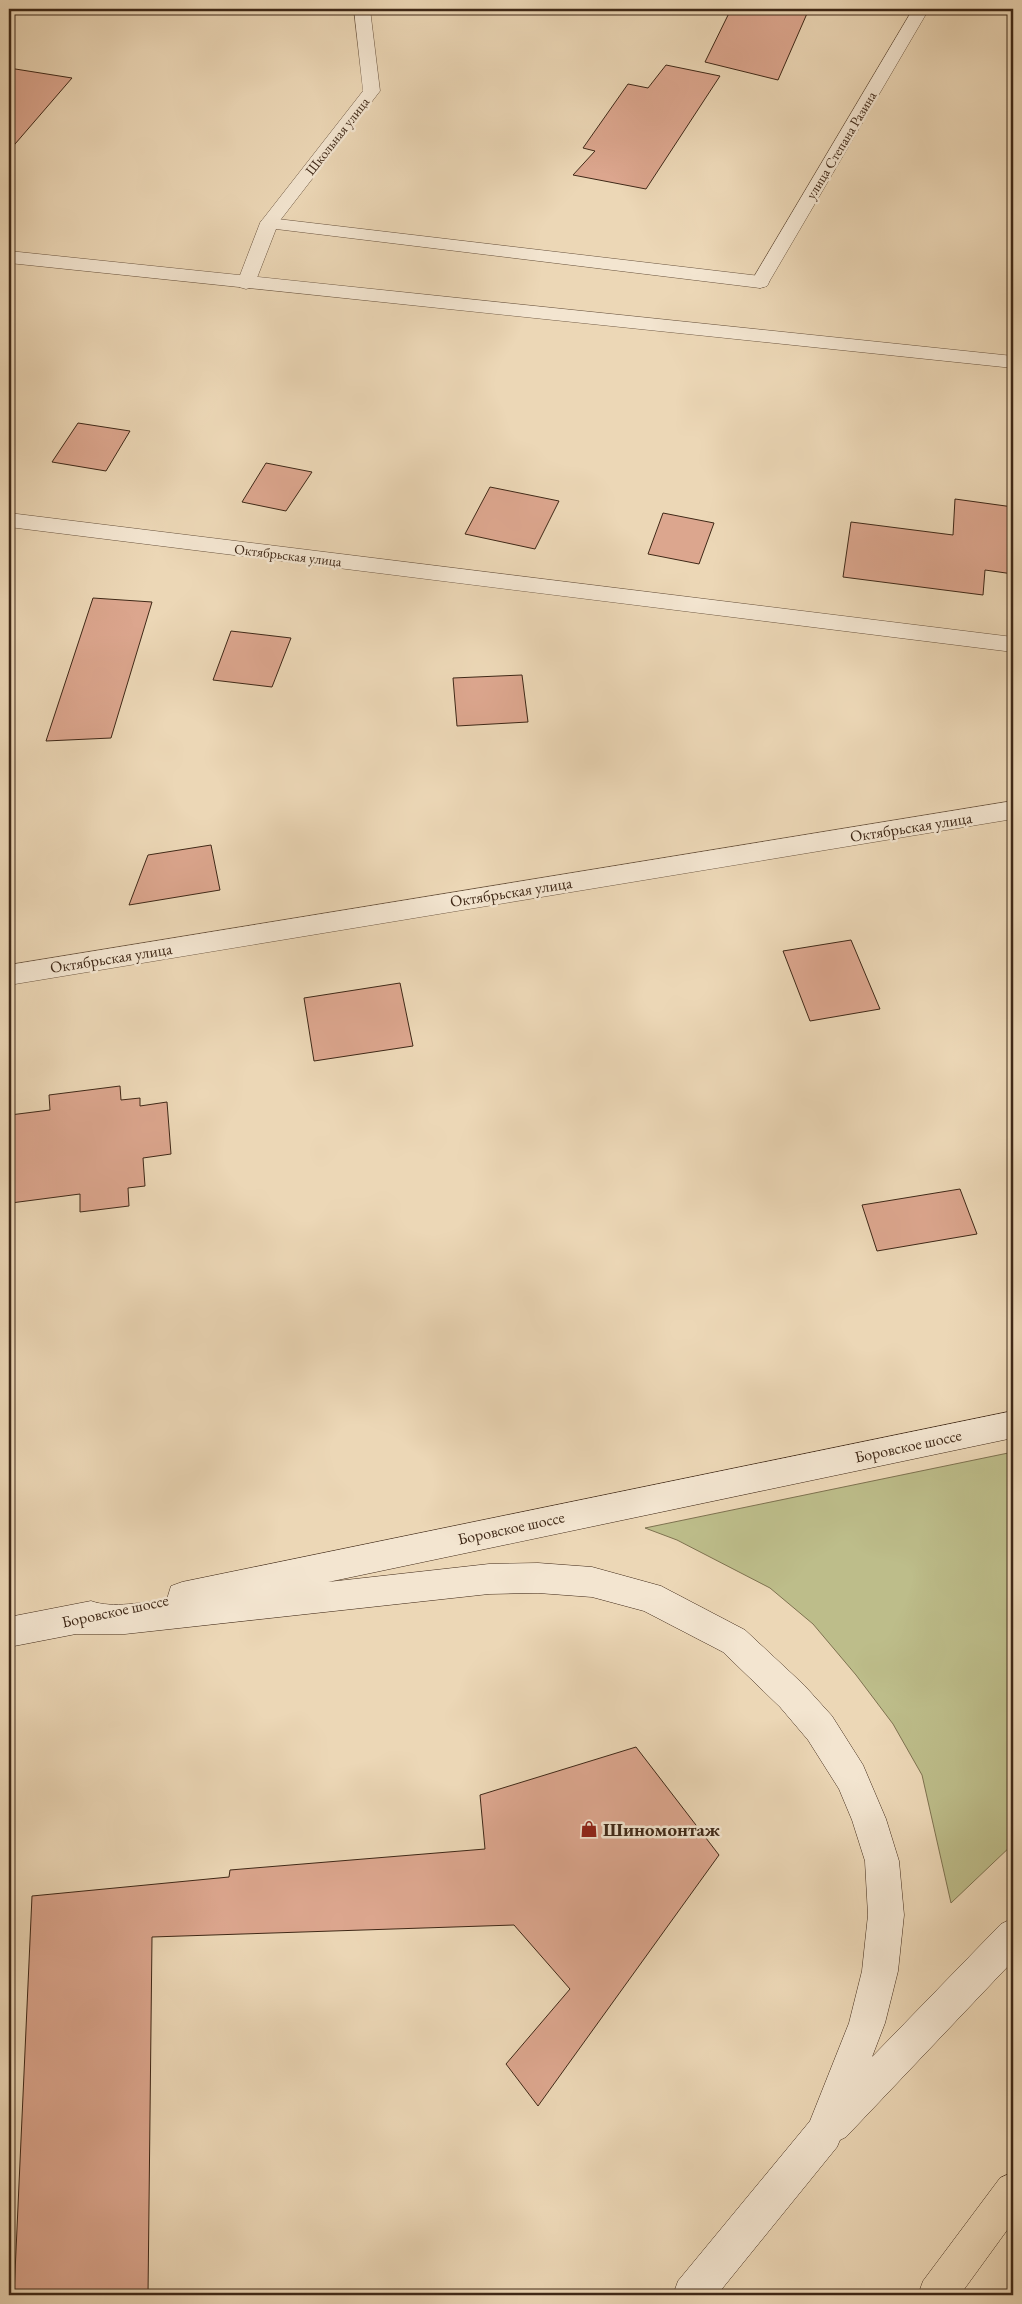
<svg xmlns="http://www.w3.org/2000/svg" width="1022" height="2304" font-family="'EB Garamond',serif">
<rect width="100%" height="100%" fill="#ecd7b6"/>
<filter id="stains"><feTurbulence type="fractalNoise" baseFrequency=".004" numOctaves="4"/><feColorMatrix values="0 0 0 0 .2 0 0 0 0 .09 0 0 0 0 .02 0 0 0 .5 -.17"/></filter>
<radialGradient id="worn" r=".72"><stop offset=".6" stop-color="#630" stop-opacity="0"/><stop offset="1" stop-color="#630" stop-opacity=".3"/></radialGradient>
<path fill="#bdbd8a" stroke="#7e7250" d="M 1013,1452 L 1013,1844 L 951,1903 L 922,1775 L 893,1724 L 856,1675 L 813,1624 L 770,1588 L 677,1540 L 645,1528 Z"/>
<path fill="#dca68e" stroke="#3f2817" d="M 731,9 L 809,9 L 778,80 L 705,62 Z
M 666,65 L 720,76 L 646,189 L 573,175 L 595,151 L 583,148 L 628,84 L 648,88 Z
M 9,68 L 72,78 L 9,151 Z
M 78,423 L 130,431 L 106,471 L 52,462 Z
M 266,463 L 312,472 L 286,511 L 242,502 Z
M 490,487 L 559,501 L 535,549 L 465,534 Z
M 955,499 L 1013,507 L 1013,574 L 985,570 L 983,595 L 843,577 L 851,522 L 953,535 Z
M 663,513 L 714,523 L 699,564 L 648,554 Z
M 93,598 L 152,602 L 111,738 L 46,741 Z
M 231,631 L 291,638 L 272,687 L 213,680 Z
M 522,675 L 528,722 L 457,726 L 453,678 Z
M 211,845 L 220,890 L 129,905 L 148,855 Z
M 851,940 L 880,1009 L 810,1021 L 783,951 Z
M 400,983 L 413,1046 L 314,1061 L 304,998 Z
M 120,1086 L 121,1100 L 140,1098 L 140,1106 L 167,1102 L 171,1154 L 143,1158 L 145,1186 L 128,1188 L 129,1206 L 80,1212 L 80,1194 L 11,1203 L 10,1115 L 50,1110 L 49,1095 Z
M 960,1189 L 977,1234 L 877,1251 L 862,1205 Z
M 636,1747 L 719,1855 L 538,2106 L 506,2064 L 570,1989 L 514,1925 L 152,1937 L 148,2295 L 14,2295 L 32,1896 L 229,1877 L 230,1870 L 485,1849 L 480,1795 Z"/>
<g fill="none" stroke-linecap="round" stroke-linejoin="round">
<g stroke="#6a543f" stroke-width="1">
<path id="service" d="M 269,218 L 760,276 L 767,278 L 769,282 L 767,286 L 760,288 L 276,229 L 255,283 L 253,287 L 246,289 L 239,287 L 237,283 L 260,223 L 263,219 Z"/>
</g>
<g stroke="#6a543f" stroke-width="1">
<path id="minor" d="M 354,9 L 370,9 L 380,91 L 275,227 L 263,227 L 260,223 L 263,219 L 363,91 Z
M 913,9 L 929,9 L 769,282 L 767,286 L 760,288 L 753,286 L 751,282 Z
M 9,251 L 1013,356 L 1013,368 L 9,263 Z
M 9,513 L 1013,637 L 1013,652 L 9,527 Z
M 1013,801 L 1013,819 L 9,985 L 9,965 Z"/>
</g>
<g stroke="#3f2817" stroke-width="1">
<path id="secondary" d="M 1013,1411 L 1013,1438 L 328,1582 L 489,1564 L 538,1563 L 592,1567 L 661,1586 L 745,1630 L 804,1685 L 832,1716 L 863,1765 L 886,1819 L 899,1861 L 904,1915 L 898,1971 L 885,2023 L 872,2057 L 1001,1924 L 1013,1918 L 1013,1961 L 846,2137 L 840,2140 L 837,2147 L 717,2295 L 673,2295 L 678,2281 L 810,2121 L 849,2023 L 862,1971 L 868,1915 L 865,1861 L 852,1820 L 839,1789 L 808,1740 L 780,1707 L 723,1652 L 644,1611 L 592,1597 L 538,1593 L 489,1594 L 125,1634 L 76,1634 L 9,1647 L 9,1617 L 91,1601 C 113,1609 144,1602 167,1599 L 171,1586 L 182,1582 Z"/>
</g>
<g stroke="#3f2817" stroke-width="1">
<path id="primary" d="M 1013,2172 L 1013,2222 L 960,2295 L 918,2295 L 923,2281 L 1000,2178 Z"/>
</g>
<use href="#service" fill="#f3e5d0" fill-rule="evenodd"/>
<use href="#minor" fill="#f3e5d0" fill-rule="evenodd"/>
<use href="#secondary" fill="#f3e5d0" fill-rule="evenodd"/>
<use href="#primary" fill="#ecd7b6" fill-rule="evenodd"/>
</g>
<defs>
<g id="shop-bare" transform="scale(1.35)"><path d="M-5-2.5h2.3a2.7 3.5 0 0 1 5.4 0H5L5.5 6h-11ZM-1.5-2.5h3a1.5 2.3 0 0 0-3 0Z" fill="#8f2418" stroke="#f3e5d0" stroke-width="2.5" paint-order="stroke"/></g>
</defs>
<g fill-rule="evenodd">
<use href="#shop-bare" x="589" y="1829"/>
</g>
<g text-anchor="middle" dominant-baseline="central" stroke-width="5" stroke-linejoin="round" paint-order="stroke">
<g font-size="14" fill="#3f2817" stroke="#f3e5d0">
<text transform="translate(337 136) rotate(-52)">Школьная улица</text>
<text transform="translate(841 145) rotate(-59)">улица Степана Разина</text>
<text transform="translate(288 555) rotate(7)">Октябрьская улица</text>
</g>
<g font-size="16" fill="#3f2817" stroke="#f3e5d0">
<text transform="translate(911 827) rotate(-9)">Октябрьская улица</text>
<text transform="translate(511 892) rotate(-9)">Октябрьская улица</text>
<text transform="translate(111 958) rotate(-9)">Октябрьская улица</text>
<text transform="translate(908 1446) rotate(-12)">Боровское шоссе</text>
<text transform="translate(511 1528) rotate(-12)">Боровское шоссе</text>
<text transform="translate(115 1611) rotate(-12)">Боровское шоссе</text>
</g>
<g font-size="19" font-weight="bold" fill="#3f2817" stroke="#f3e5d0" text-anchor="start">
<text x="603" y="1829">Шиномонтаж</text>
</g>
</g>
<rect width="1022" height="2304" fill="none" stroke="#ecd7b6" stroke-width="30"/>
<rect x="10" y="10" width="1002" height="2284" fill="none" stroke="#3f2817" stroke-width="2.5"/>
<rect x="15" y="15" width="992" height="2274" fill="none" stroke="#3f2817"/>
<rect width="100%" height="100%" filter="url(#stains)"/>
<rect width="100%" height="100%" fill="url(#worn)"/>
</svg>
